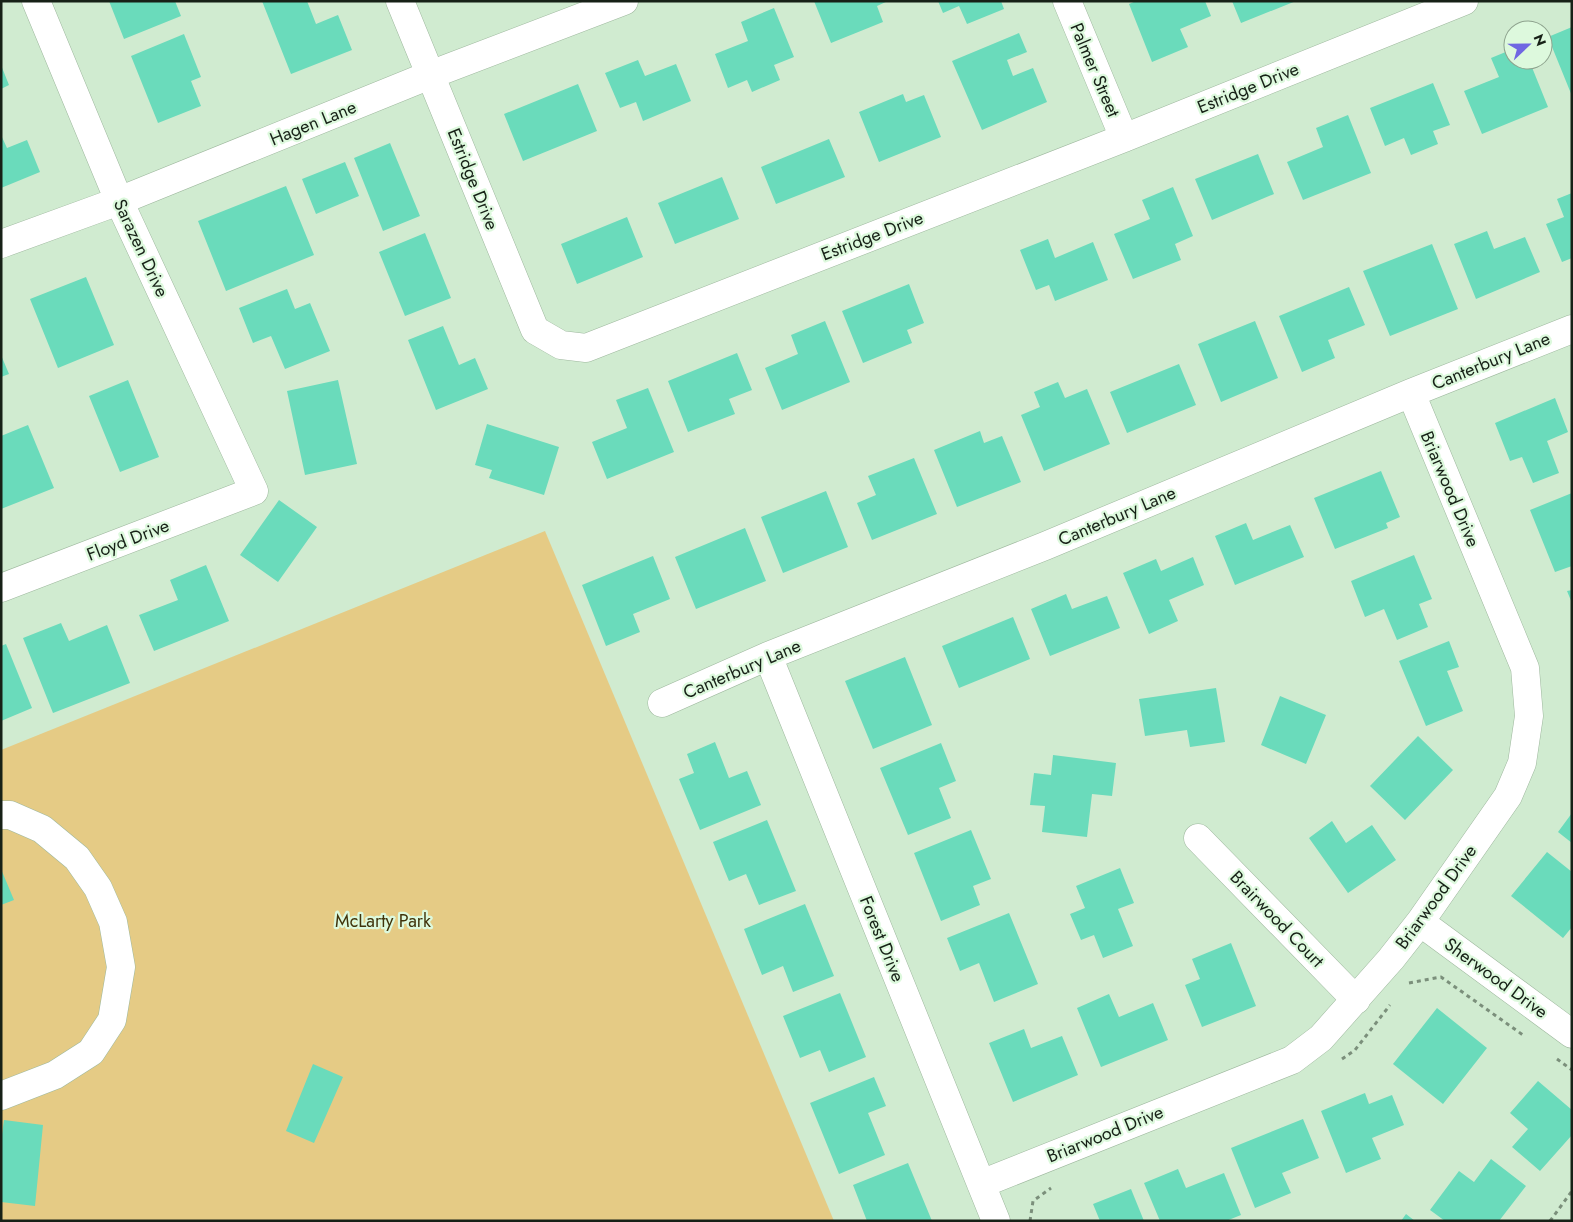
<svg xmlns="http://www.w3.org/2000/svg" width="1573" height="1222" font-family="Jost,sans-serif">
<rect width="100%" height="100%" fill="#d0ebd0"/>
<path fill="#e5cb85" d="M 545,531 L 834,1221 L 1,1221 L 1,750 Z"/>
<path fill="#6adbbb" d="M 109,1 L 175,1 L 181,16 L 124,39 Z
M 262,1 L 307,1 L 316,24 L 338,15 L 352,50 L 291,74 Z
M 814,1 L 888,1 L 877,6 L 883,22 L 831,43 Z
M 938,1 L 1001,1 L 1004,9 L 967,24 L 959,6 L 943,13 Z
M 1136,1 L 1205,1 L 1211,16 L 1180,29 L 1188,47 L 1152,62 L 1129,4 Z
M 1232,1 L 1296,1 L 1241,23 Z
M 774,8 L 794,57 L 774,65 L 780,80 L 752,92 L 747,80 L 728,88 L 715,54 L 748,41 L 741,22 Z
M 1572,27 L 1572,96 L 1548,37 Z
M 1019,33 L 1027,52 L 1007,60 L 1013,76 L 1033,68 L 1047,102 L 982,130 L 952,61 Z
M 184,34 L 201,77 L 191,81 L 201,106 L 158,123 L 131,56 Z
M 1513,49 L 1513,60 L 1529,60 L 1548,107 L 1482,134 L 1464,91 L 1499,77 L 1491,58 Z
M 638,60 L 645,76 L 676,64 L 691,101 L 643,121 L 636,102 L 620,108 L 605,73 Z
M 1,65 L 9,85 L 1,89 Z
M 1433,83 L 1450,125 L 1433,131 L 1438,144 L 1411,155 L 1404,138 L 1385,146 L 1370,108 Z
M 578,84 L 597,131 L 523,161 L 504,114 Z
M 903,94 L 906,102 L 924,95 L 941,137 L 879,162 L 859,112 Z
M 1348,115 L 1371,173 L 1303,200 L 1287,162 L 1323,147 L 1316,128 Z
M 1,135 L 7,148 L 27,140 L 40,172 L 1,188 Z
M 829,139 L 845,177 L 776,204 L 761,167 Z
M 390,143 L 420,216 L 383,231 L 354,158 Z
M 1258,154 L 1274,194 L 1212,220 L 1195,179 Z
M 345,162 L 359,196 L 316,214 L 302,179 Z
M 722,177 L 739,219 L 675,244 L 658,203 Z
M 286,186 L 314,255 L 226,291 L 198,221 Z
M 1173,187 L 1193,236 L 1175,244 L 1181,260 L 1133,279 L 1114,234 L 1150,219 L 1142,200 Z
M 1572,193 L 1572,258 L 1562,262 L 1546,224 L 1564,217 L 1557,199 Z
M 627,217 L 643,257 L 577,284 L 561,244 Z
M 1487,231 L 1494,249 L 1525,237 L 1540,272 L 1476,299 L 1454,244 Z
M 425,233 L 451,298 L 405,316 L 379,252 Z
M 1048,239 L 1055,258 L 1093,242 L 1108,280 L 1055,301 L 1049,285 L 1036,290 L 1020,250 Z
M 1432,244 L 1458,309 L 1390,336 L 1363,271 Z
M 86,277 L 114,345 L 58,368 L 30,299 Z
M 909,284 L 924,323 L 907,330 L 912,343 L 863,363 L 842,311 Z
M 1349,287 L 1365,325 L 1328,340 L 1335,358 L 1302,372 L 1279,316 Z
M 287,289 L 295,309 L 310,303 L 330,351 L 285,369 L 271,336 L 253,343 L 239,308 Z
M 825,321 L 850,382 L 782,410 L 765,368 L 798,354 L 791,335 Z
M 1255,321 L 1278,378 L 1221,402 L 1198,344 Z
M 443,326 L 459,365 L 475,358 L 488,389 L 436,410 L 408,340 Z
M 737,353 L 752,390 L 729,399 L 735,414 L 688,432 L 668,381 Z
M 1,355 L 9,374 L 1,377 Z
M 1179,364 L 1196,405 L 1127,433 L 1110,392 Z
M 128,380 L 159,457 L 120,472 L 89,396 Z
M 338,380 L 357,464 L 305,475 L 287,391 Z
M 1058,382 L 1065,398 L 1087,389 L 1110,444 L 1044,471 L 1021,415 L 1040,407 L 1034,392 Z
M 648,388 L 674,452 L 607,479 L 592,442 L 627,428 L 616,400 Z
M 1555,398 L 1568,432 L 1547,441 L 1559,473 L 1533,483 L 1522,457 L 1510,461 L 1495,423 Z
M 487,424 L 559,447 L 544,495 L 489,478 L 492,470 L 475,465 Z
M 28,425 L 54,488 L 1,509 L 1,436 Z
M 980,431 L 984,443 L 1002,436 L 1021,482 L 957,507 L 934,450 Z
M 914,458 L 937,514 L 872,540 L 857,503 L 876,495 L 868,476 Z
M 1381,471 L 1400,517 L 1386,523 L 1388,528 L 1335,549 L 1314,498 Z
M 826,491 L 848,547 L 783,573 L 761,517 Z
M 1572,493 L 1572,566 L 1555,572 L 1530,510 Z
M 279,500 L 317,527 L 278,582 L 240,555 Z
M 1246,523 L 1253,540 L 1290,525 L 1304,557 L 1235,585 L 1215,536 Z
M 745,528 L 766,581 L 696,609 L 675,557 Z
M 1414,555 L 1432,599 L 1419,604 L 1428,627 L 1397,640 L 1384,609 L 1365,617 L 1351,581 Z
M 653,556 L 670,599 L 633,614 L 640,632 L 606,646 L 582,585 Z
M 1193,557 L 1204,585 L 1169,600 L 1178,621 L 1149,634 L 1123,573 L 1156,559 L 1161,571 Z
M 206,565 L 229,621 L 154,651 L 139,615 L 178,600 L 170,580 Z
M 1572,590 L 1572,603 L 1567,591 Z
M 1066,594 L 1072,609 L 1107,596 L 1120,628 L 1050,656 L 1031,609 Z
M 1013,617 L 1030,659 L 959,688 L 942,646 Z
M 61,623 L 69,641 L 107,625 L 130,683 L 53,713 L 23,638 Z
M 1449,641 L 1459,667 L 1447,671 L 1463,711 L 1426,726 L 1399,661 Z
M 6,644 L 32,708 L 1,721 L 1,646 Z
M 905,657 L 932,725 L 873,749 L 845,681 Z
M 1216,688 L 1225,742 L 1190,747 L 1187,730 L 1145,736 L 1139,699 Z
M 1280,696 L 1326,715 L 1306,764 L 1261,745 Z
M 1418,736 L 1453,770 L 1405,820 L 1370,786 Z
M 715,742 L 729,778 L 747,771 L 761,805 L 700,830 L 679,779 L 694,773 L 687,754 Z
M 941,743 L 956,781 L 939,788 L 951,818 L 908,835 L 880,768 Z
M 1053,755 L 1116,763 L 1112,796 L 1092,794 L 1087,837 L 1042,832 L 1045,806 L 1030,805 L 1034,773 L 1051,775 Z
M 1572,813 L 1572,843 L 1558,832 Z
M 767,820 L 796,891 L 759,905 L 746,874 L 729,881 L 713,842 Z
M 1332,821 L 1346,843 L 1372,825 L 1396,860 L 1348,893 L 1309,838 Z
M 971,830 L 991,879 L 973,886 L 980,905 L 941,921 L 914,853 Z
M 1547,852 L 1572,872 L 1572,927 L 1563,938 L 1511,896 Z
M 1120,868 L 1134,903 L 1118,909 L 1133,946 L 1103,958 L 1094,935 L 1081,940 L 1070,914 L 1085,908 L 1076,886 Z
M 1,869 L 14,900 L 1,905 Z
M 805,904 L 834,976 L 793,992 L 783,966 L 762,975 L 744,929 Z
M 1009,913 L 1038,984 L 994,1002 L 979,963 L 960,971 L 947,938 Z
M 1231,943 L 1256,1006 L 1202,1027 L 1185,985 L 1200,979 L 1192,959 Z
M 840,993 L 866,1057 L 829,1072 L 820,1050 L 800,1058 L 783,1016 Z
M 1109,994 L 1119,1017 L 1153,1003 L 1168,1040 L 1101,1067 L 1077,1008 Z
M 1437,1008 L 1487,1048 L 1443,1104 L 1393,1064 Z
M 1024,1029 L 1031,1048 L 1062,1036 L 1078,1075 L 1013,1102 L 989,1043 Z
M 313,1064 L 343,1077 L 314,1143 L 286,1131 Z
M 874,1077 L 886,1106 L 868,1113 L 885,1155 L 839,1174 L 810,1103 Z
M 1538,1081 L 1572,1110 L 1572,1135 L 1540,1171 L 1512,1147 L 1528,1129 L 1510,1113 Z
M 1365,1093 L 1369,1104 L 1392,1095 L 1404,1125 L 1372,1138 L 1381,1159 L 1346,1173 L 1321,1111 Z
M 1303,1119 L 1319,1158 L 1282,1173 L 1291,1193 L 1255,1208 L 1231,1148 Z
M 4,1120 L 43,1125 L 35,1206 L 1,1202 L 1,1141 Z
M 1491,1159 L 1526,1186 L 1499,1221 L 1445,1221 L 1430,1210 L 1459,1171 L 1474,1182 Z
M 908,1163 L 932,1221 L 867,1221 L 853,1185 Z
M 1178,1169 L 1186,1188 L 1224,1173 L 1241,1215 L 1226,1221 L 1160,1221 L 1144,1183 Z
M 1131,1189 L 1144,1221 L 1100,1221 L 1093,1204 Z
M 1406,1214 L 1415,1221 L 1401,1221 Z"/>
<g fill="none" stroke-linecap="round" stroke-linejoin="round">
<g stroke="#9eb89e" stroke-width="29">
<path id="minor" d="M 400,1 L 535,330 L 561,345 L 586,348 L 1124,138 L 1464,1
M 1067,1 L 1124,138
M 1,244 L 119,201 L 430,75 L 624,1
M 1,588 L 254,491 L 119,201 L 36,1
M 768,656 L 996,1221
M 662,703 L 768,656 L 1045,546 L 1411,393 L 1572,329
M 1,815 L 10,815 L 42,829 L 77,858 L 98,888 L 113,922 L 121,967 L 112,1020 L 91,1052 L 55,1075 L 1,1096
M 1198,838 L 1356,1000
M 1420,922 L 1572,1034
M 981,1184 L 1292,1060 L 1321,1038 L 1391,959 L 1420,922 L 1508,796 L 1522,763 L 1529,716 L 1525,668 L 1411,393"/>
</g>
<path stroke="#7b8f7b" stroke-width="3" stroke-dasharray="4 4" stroke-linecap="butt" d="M 1409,983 L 1441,977 L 1523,1035
M 1342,1059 L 1355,1050 L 1390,1005
M 1557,1059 L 1572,1070
M 1030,1221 L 1033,1201 L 1051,1188
M 1550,1221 L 1572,1191"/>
<use href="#minor" stroke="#fff" stroke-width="28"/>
</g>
<g text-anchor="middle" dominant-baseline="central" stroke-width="4.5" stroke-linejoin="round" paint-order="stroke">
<g font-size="18" fill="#172117" stroke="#ddf9dd">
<text transform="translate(1095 70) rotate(67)">Palmer Street</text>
<text transform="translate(1248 88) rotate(-22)">Estridge Drive</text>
<text transform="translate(313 123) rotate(-22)">Hagen Lane</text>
<text transform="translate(473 179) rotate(68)">Estridge Drive</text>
<text transform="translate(872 236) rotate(-21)">Estridge Drive</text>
<text transform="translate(141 248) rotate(65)">Sarazen Drive</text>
<text transform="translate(1491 361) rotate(-22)">Canterbury Lane</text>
<text transform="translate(1450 489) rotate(67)">Briarwood Drive</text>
<text transform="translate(1117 516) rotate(-23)">Canterbury Lane</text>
<text transform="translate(128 540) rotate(-21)">Floyd Drive</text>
<text transform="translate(742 669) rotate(-23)">Canterbury Lane</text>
<text transform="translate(1436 897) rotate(-54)">Briarwood Drive</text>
<text transform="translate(1277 919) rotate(46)">Brairwood Court</text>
<text transform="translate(882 939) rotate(68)">Forest Drive</text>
<text transform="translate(1496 978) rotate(36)">Sherwood Drive</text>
<text transform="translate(1105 1134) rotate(-22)">Briarwood Drive</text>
</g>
<g font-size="18" fill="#40330b" stroke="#ddf9dd">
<text x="383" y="921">McLarty Park</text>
</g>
</g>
<rect width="1573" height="1222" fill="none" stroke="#172117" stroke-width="5"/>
<g transform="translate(1528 45) rotate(68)"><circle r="24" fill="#ddf9dd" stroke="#8ea38e"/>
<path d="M0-4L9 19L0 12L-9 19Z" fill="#6f67e2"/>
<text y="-8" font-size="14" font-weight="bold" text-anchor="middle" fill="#172117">N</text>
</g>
</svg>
